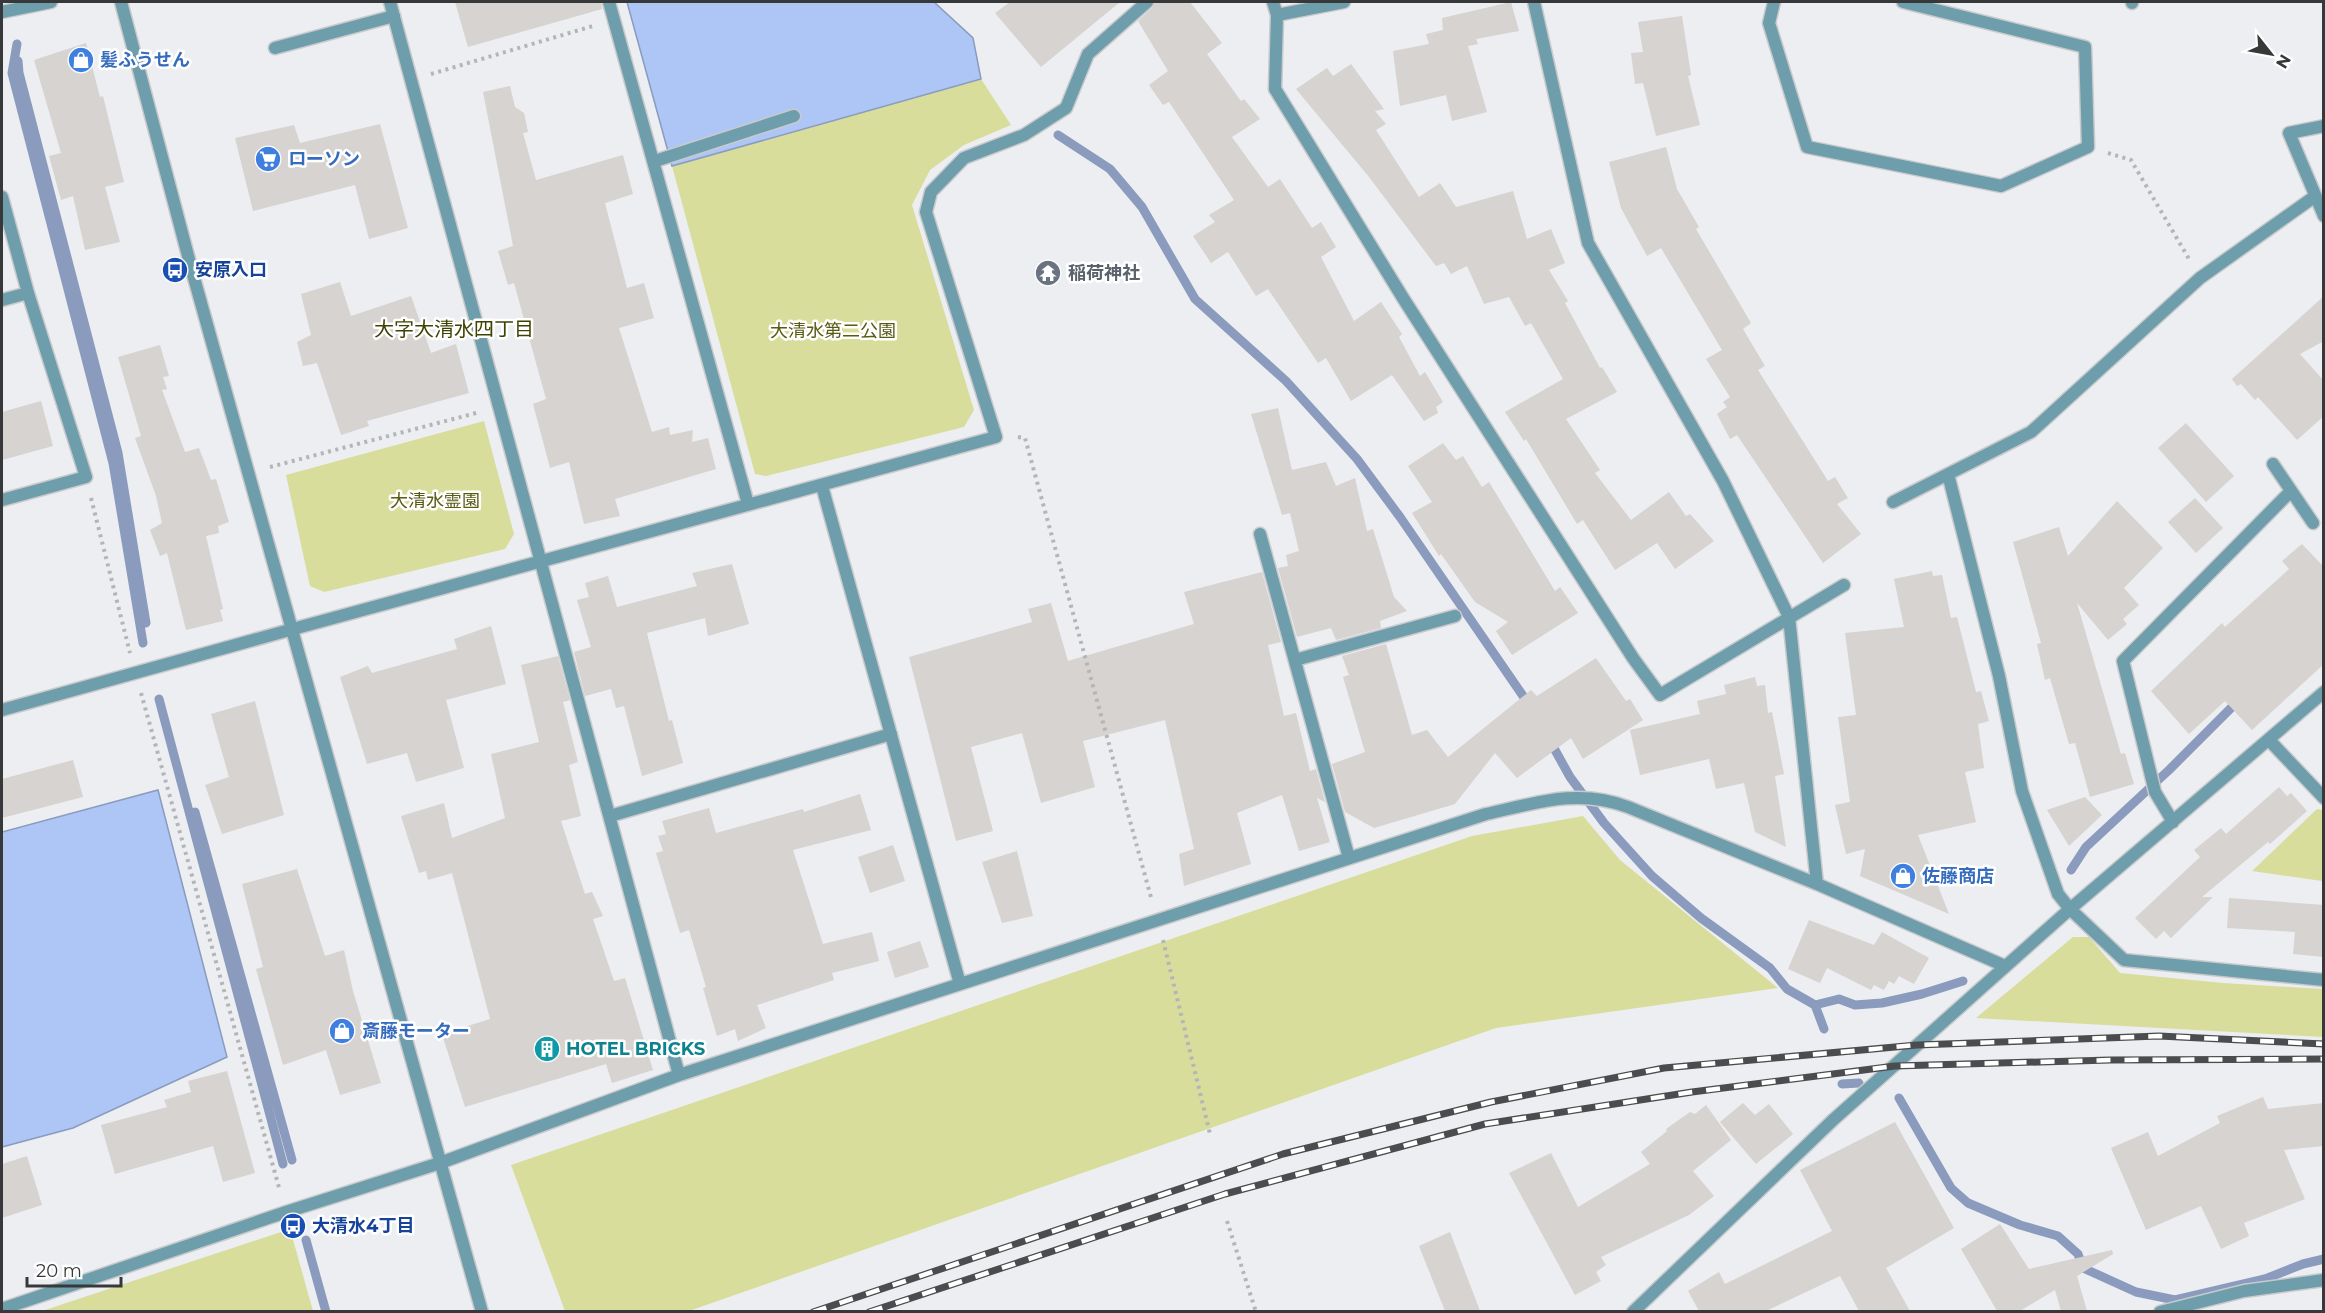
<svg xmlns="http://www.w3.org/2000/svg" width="2325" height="1313" font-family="Montserrat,'Noto Sans JP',sans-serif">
<rect width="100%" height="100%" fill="#eceef1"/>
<path fill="#d8dd9b" d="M 981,79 L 1011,125 L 964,145 L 930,170 L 912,205 L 974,410 L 964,427 L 766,476 L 755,474 L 672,166 Z
M 484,421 L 514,534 L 505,549 L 324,592 L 310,586 L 286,475 Z
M 2317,809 L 2323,810 L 2322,881 L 2252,871 Z
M 1583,816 L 1620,860 L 1778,988 L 1496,1028 L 689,1311 L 565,1311 L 511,1165 L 1472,836 Z
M 2073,937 L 2089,937 L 2120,973 L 2223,983 L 2323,989 L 2323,1037 L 1976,1018 Z
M 290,1229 L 313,1311 L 42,1311 Z"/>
<path fill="#adc6f6" stroke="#8a9bbd" stroke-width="1.5" d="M 627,2 L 934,2 L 973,38 L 981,79 L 672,166 Z
M 158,790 L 227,1057 L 73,1128 L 2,1147 L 2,832 Z"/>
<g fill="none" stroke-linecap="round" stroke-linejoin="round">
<path stroke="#8a9bbd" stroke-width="9" d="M 17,44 L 12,73 L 113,463 L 143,643
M 18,61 L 19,73 L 118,453 L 146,623
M 1058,135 L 1110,169 L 1142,207 L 1195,299 L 1286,381 L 1357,459 L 1400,517 L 1530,706
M 159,699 L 283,1164
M 1550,741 L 1570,777 L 1604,823 L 1652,876 L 1701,918 L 1770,968 L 1787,989 L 1815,1005 L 1824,1029
M 195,812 L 292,1160
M 2071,870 L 2086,847 L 2169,770 L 2239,700
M 1815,1005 L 1839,999 L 1855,1005 L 1882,1003 L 1922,994 L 1963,981
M 1842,1084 L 1859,1083
M 1899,1098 L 1951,1188 L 1968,1203 L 2020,1225 L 2058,1236 L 2078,1254 L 2083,1268 L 2136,1292 L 2175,1300 L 2265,1279 L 2303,1264 L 2324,1259
M 306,1240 L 326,1312"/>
</g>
<path fill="#d6d3d0" d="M 455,2 L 601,2 L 602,9 L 468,47 Z
M 1010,2 L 1120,2 L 1041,67 L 995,13 Z
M 1155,2 L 1190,2 L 1222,43 L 1207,54 L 1241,101 L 1244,99 L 1260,119 L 1232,137 L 1268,187 L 1280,179 L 1312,228 L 1321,222 L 1336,247 L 1321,257 L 1354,321 L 1381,302 L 1402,334 L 1399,337 L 1420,376 L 1425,372 L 1443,402 L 1436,407 L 1438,413 L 1424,421 L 1392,375 L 1351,401 L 1326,358 L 1318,363 L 1268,289 L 1256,296 L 1228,252 L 1211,263 L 1193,236 L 1215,222 L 1209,215 L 1234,200 L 1169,102 L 1163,105 L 1149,85 L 1168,71 L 1138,21 L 1152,8 Z
M 1511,2 L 1519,31 L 1476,39 L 1478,44 L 1468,46 L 1487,112 L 1452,121 L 1446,95 L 1400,106 L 1393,51 L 1429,44 L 1426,34 L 1443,30 L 1442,18 Z
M 1682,16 L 1691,75 L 1688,76 L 1700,125 L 1656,136 L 1643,83 L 1635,84 L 1631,53 L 1643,52 L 1638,22 Z
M 86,43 L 100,97 L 103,96 L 124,182 L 105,187 L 120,242 L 85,250 L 73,196 L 61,200 L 49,156 L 61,153 L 34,60 Z
M 1351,64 L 1384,109 L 1375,111 L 1386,124 L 1376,130 L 1419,197 L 1440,183 L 1456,207 L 1513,191 L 1527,239 L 1551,229 L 1565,263 L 1549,270 L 1568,301 L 1565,303 L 1600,368 L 1602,367 L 1617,392 L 1566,419 L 1600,470 L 1595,473 L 1631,520 L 1669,492 L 1686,516 L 1690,514 L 1714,541 L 1675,569 L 1657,543 L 1615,570 L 1583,520 L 1577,524 L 1526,439 L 1524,441 L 1505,412 L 1563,379 L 1531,323 L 1525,326 L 1509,297 L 1484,304 L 1467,266 L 1451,274 L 1444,263 L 1436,266 L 1369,177 L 1296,89 L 1327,68 L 1333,76 Z
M 510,86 L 515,107 L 524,113 L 528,132 L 523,133 L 536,180 L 623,155 L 633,194 L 605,203 L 627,288 L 644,283 L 654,318 L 619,328 L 652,432 L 669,427 L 670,435 L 693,430 L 692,442 L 708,438 L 716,469 L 615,499 L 620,516 L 584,524 L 569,462 L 550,468 L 533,404 L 546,399 L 514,283 L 508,285 L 498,251 L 513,246 L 483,92 Z
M 380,124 L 408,228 L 369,239 L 355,185 L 253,211 L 235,138 L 294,125 L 300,143 Z
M 1666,147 L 1677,189 L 1699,227 L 1696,229 L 1751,323 L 1743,329 L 1765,366 L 1758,370 L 1828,481 L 1835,477 L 1848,498 L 1837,504 L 1861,534 L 1823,563 L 1737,435 L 1730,439 L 1717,414 L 1727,407 L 1723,402 L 1730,397 L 1706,359 L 1722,350 L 1661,248 L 1647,256 L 1621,208 L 1609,162 Z
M 340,282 L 351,316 L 411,296 L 431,353 L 456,344 L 469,393 L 367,421 L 369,426 L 341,435 L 317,363 L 303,366 L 297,342 L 311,335 L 301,294 Z
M 2324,296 L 2324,341 L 2300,354 L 2324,381 L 2324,416 L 2297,440 L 2258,397 L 2255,400 L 2241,384 L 2237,386 L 2232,379 Z
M 160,345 L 169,376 L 163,377 L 167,389 L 162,390 L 185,452 L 199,448 L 211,480 L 216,479 L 229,522 L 218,526 L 219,533 L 206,536 L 223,609 L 220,610 L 223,621 L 186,630 L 167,553 L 160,556 L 150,530 L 162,523 L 156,496 L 135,438 L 141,436 L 118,357 Z
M 41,401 L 53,446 L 2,460 L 2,412 Z
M 1278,408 L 1292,470 L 1326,462 L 1336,486 L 1355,478 L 1367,531 L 1373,529 L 1394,597 L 1407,611 L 1380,621 L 1381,628 L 1336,640 L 1331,628 L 1297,637 L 1278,568 L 1288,566 L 1286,555 L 1299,551 L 1290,513 L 1282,515 L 1251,414 Z
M 2186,423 L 2234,476 L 2206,502 L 2158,448 Z
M 1443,443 L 1456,460 L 1463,456 L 1482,487 L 1489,482 L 1555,591 L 1560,587 L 1578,613 L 1512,655 L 1496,631 L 1508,622 L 1475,602 L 1441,554 L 1439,556 L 1412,513 L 1432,502 L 1408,466 Z
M 2195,498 L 2223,528 L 2196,553 L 2168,522 Z
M 2117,501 L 2163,548 L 2124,588 L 2139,605 L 2123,619 L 2127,624 L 2108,640 L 2077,603 L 2121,754 L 2125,753 L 2134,784 L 2090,797 L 2075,743 L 2069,744 L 2050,678 L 2045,680 L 2037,644 L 2041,643 L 2013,542 L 2059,527 L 2068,556 Z
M 2302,544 L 2324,567 L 2324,664 L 2252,730 L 2225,701 L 2189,734 L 2151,691 L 2222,623 L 2225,627 L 2289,569 L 2282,561 Z
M 732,564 L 749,624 L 708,636 L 705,618 L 647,633 L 669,721 L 672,720 L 683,763 L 642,776 L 624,706 L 616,708 L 611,689 L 585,696 L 574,652 L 591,647 L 577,600 L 589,597 L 585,583 L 608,576 L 617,607 L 697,586 L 692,573 Z
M 1932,571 L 1933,576 L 1942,575 L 1951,618 L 1957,617 L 1976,692 L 1981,691 L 1989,721 L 1978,724 L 1984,768 L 1965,772 L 1976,822 L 1918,835 L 1949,914 L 1860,876 L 1865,849 L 1846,854 L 1835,805 L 1850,802 L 1838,717 L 1856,715 L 1845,633 L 1904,627 L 1894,579 Z
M 1262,572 L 1281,642 L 1268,645 L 1284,716 L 1296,713 L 1310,771 L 1316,769 L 1325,802 L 1317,798 L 1330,842 L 1299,851 L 1282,795 L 1237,813 L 1251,864 L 1184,886 L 1179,854 L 1194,849 L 1165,720 L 1083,741 L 1095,787 L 1041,803 L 1022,733 L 971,747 L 993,831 L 956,841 L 909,657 L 1032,622 L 1028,609 L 1051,603 L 1068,661 L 1194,624 L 1184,592 Z
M 491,626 L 506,684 L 446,700 L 464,768 L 416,782 L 407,753 L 367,764 L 340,677 L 368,666 L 372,673 L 457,649 L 454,639 Z
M 1386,644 L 1412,735 L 1427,730 L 1448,757 L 1531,690 L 1537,696 L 1596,658 L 1626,701 L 1630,699 L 1643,720 L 1583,759 L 1571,738 L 1517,778 L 1495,753 L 1455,804 L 1374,828 L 1345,812 L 1332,764 L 1365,752 L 1343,677 L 1349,675 L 1342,656 Z
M 558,656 L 570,700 L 563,702 L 578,762 L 569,765 L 581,816 L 561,821 L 585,894 L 592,892 L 603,916 L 593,919 L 614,981 L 625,978 L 653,1070 L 612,1083 L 606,1064 L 465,1107 L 442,1034 L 490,1019 L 452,873 L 428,880 L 426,871 L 419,873 L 401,816 L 444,803 L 452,838 L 505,818 L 491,754 L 539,742 L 521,665 Z
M 1755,677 L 1757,686 L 1765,685 L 1768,713 L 1772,712 L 1784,774 L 1775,776 L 1786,847 L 1755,832 L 1744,783 L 1716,789 L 1709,759 L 1640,775 L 1630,730 L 1700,714 L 1697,701 L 1726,694 L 1724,685 Z
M 255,701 L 284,815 L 222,834 L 205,785 L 229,777 L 211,714 Z
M 73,760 L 83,797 L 2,818 L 2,779 Z
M 2279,787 L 2287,796 L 2291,793 L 2307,811 L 2270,844 L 2268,842 L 2202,897 L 2213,897 L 2171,938 L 2164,931 L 2156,939 L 2135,918 L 2200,857 L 2194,850 L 2221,828 L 2226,834 Z
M 860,794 L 871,830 L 793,850 L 823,944 L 872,932 L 879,961 L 832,973 L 834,980 L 757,1005 L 766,1028 L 738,1041 L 735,1029 L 717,1036 L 703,988 L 706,987 L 689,930 L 680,933 L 656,853 L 663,851 L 658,836 L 666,834 L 662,821 L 709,808 L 716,833 L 803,809 L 804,812 Z
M 2085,797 L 2102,815 L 2069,846 L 2047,810 Z
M 893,845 L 905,881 L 870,893 L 858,857 Z
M 1017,851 L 1033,916 L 1002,923 L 982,862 Z
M 297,869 L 325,956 L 344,950 L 353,991 L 381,1083 L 340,1095 L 326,1050 L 283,1065 L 256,969 L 263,967 L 242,884 Z
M 2229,898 L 2324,905 L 2324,957 L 2293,954 L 2295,932 L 2227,928 Z
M 1809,920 L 1874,945 L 1882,932 L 1929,958 L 1914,984 L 1899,976 L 1894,984 L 1889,981 L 1884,990 L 1874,985 L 1871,990 L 1827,968 L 1820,983 L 1788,969 Z
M 920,941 L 929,967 L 895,978 L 887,952 Z
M 227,1071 L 255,1173 L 223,1182 L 213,1146 L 115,1174 L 101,1125 L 167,1107 L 164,1100 L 191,1092 L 188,1081 Z
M 2263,1097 L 2268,1109 L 2324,1103 L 2324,1146 L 2284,1150 L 2305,1199 L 2244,1223 L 2249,1236 L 2221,1249 L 2201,1206 L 2146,1230 L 2111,1148 L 2148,1132 L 2158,1156 L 2220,1123 L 2217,1116 Z
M 1743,1103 L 1755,1115 L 1769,1104 L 1793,1134 L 1756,1164 L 1720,1122 Z
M 1706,1105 L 1731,1140 L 1693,1171 L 1714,1196 L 1689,1215 L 1601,1257 L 1606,1265 L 1596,1272 L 1601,1281 L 1575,1295 L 1509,1173 L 1551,1153 L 1578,1207 L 1650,1164 L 1641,1152 L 1667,1131 L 1666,1129 L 1690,1112 L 1695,1114 Z
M 1895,1122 L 1954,1228 L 1886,1268 L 1910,1311 L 1859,1311 L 1840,1276 L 1766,1311 L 1699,1311 L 1688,1291 L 1719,1272 L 1725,1284 L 1832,1231 L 1800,1170 Z
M 27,1156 L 42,1205 L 2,1218 L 2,1164 Z
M 2000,1224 L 2029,1269 L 2112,1250 L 2113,1254 L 2077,1276 L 2087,1311 L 2061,1311 L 2055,1290 L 2020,1311 L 1997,1311 L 1961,1249 Z
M 1450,1232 L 1480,1311 L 1445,1311 L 1419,1246 Z"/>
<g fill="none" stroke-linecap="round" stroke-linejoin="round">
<g stroke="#c8cacc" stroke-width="15">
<path id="service" d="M 275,48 L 394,16
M 655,161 L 794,116"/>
</g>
<g stroke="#c8cacc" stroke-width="15">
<path id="minor" d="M 390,2 L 679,1075
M 609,2 L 748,504
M 1273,2 L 1277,15 L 1275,89 L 1403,298 L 1633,658 L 1660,695 L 1844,585
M 1534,2 L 1588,243 L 1723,481 L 1789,617 L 1817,884
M 1774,2 L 1769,23 L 1807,147 L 2001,186 L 2088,147 L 2085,47 L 1903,2
M 2132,2 L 2132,3
M 2,12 L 51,2
M 1277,15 L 1344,2
M 2324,126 L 2289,133 L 2324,216
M 2,197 L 28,293 L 86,477 L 2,500
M 2,300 L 28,293
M 2273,464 L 2313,523
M 1948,474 L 1999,676 L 2022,791 L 2058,894 L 2070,909 L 2124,960 L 2324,980
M 822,486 L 960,984
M 1893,502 L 2031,432 L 2200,278 L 2314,197
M 1260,534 L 1349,858
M 293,629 L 996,437 L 926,212 L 931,192 L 964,158 L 1024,135 L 1066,108 L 1088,54 L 1147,2
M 1295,660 L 1455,616
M 2269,740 L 2324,798
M 610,816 L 891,734
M 2173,822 L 2155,792 L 2123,661 L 2291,491
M 440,1163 L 679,1075 L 1486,814 C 1536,803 1578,788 1628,807 L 1817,884 L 2005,966
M 1633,1312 L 1833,1120 L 2070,909 L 2324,692
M 2160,1312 L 2244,1291 L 2324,1280"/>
</g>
<g stroke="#c8cacc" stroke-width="15">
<path id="tertiary" d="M 121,2 L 191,267 L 482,1312
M 2,710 L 293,629
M 2,1309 L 286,1212 L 440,1163"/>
</g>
<path stroke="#b3b5b7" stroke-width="4" stroke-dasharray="3 4.5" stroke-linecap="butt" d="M 431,74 L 593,26
M 2108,153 L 2131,160 L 2189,259
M 1018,437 L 1025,438 L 1152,901
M 270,467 L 480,412
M 91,498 L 130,653
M 141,693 L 280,1191
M 1163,940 L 1210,1134
M 1227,1221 L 1256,1312"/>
<use href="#service" stroke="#6e9dac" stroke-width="12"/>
<use href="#minor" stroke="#6e9dac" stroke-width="12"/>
<use href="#tertiary" stroke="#6e9dac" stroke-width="12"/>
<g stroke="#4b4c4d" stroke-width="7">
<path id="rail" d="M 813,1312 L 1283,1154 L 1491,1102 L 1664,1068 L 1917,1045 L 2159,1036 L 2324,1044
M 869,1312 L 1225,1194 L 1485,1124 L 1692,1092 L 1895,1066 L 2110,1060 L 2324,1059"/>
</g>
<use href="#rail" stroke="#fff" stroke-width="4.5" stroke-dasharray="14" stroke-linecap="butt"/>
</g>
<defs>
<g id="shop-disc" transform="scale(1.35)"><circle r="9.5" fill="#3f7fe0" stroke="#fff"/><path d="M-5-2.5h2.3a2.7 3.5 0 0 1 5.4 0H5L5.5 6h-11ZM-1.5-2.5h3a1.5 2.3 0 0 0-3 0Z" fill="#fff"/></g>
<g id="supermarket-disc" transform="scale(1.35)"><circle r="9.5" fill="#3f7fe0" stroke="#fff"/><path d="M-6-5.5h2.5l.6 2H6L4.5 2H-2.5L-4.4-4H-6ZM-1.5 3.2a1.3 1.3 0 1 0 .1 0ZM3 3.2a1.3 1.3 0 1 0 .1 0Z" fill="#fff"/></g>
<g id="bus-disc" transform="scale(1.35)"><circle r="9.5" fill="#1a4fb4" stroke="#fff"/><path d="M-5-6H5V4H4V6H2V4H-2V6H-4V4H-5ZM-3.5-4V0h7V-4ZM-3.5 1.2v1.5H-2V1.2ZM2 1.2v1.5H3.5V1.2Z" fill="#fff"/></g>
<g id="temple-disc" transform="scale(1.35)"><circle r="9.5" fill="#6b7280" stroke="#fff"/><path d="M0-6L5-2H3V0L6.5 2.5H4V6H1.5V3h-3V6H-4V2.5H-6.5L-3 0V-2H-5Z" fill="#fff"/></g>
<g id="building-disc" transform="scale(1.35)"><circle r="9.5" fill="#0f9aa8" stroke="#fff"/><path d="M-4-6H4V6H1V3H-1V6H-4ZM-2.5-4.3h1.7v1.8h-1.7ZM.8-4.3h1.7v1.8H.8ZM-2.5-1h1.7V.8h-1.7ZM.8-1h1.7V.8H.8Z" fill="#fff"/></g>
</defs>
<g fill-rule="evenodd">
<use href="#shop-disc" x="81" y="60"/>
<use href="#supermarket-disc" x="268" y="159"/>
<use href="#bus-disc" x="175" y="270"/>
<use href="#temple-disc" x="1048" y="273"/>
<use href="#shop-disc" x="1903" y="876"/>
<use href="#shop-disc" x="342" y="1031"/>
<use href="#building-disc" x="547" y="1049"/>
<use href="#bus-disc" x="293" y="1226"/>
</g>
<g text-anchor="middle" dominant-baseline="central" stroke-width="5" stroke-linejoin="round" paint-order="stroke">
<g font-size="18" font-weight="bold" fill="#366cbe" stroke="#fff" text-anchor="start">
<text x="100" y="60">髪ふうせん</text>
<text x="288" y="159">ローソン</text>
<text x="1922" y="876">佐藤商店</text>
<text x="362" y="1031">斎藤モーター</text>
</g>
<g font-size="18" font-weight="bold" fill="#164399" stroke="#fff" text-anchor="start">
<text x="195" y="270">安原入口</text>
<text x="312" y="1226">大清水4丁目</text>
</g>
<g font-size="18" font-weight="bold" fill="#5b616d" stroke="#fff" text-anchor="start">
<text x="1068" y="273">稲荷神社</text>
</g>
<g font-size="18" fill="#595b13" stroke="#fff">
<text x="833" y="331">大清水第二公園</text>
<text x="435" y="501">大清水霊園</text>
</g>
<g font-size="18" font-weight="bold" fill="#0d838f" stroke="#fff" text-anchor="start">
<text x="566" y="1049">HOTEL BRICKS</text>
</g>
<g font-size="20" fill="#3f4202" stroke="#fff">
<text x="454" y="329">大字大清水四丁目</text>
</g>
</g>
<rect width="2325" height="1313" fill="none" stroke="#373839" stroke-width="6"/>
<g transform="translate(2271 54) rotate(121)" stroke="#ffffff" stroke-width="4.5" paint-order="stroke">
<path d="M0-4.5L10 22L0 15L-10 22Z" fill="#373839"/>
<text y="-9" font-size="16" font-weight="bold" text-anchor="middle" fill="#373839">N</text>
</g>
<path d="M27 1277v9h94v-9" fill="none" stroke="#373839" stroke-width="3"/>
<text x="36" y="1277" font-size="18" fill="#373839" stroke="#ffffff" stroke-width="4.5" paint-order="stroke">20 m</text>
</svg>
